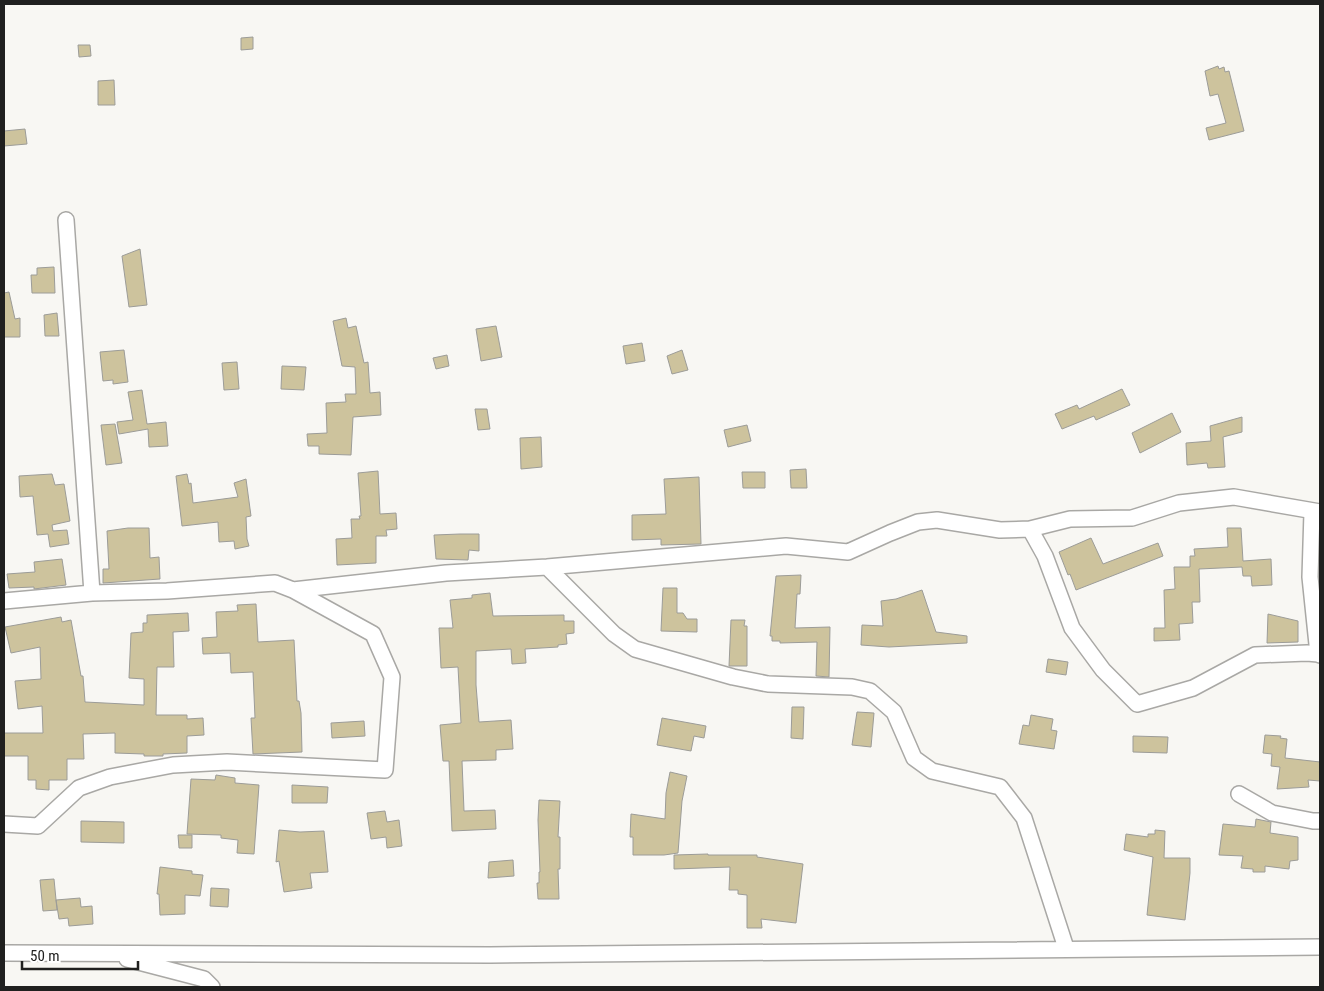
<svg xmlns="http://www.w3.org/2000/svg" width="1324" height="991" font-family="'Roboto Condensed',sans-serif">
<rect width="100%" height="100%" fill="#f8f7f3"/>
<path fill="#cdc39d" stroke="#9c9c98" d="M 253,37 L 253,49 L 241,50 L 241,38 Z
M 78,45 L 90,45 L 91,56 L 79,57 Z
M 1218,66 L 1219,69 L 1224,67 L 1225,72 L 1229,71 L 1244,131 L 1209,140 L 1206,128 L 1226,123 L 1218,94 L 1210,96 L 1205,71 Z
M 114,80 L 115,105 L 98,105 L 98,81 Z
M 25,129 L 27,144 L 4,146 L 4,131 Z
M 140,249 L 147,305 L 129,307 L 122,256 Z
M 54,267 L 55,293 L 32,293 L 31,275 L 37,275 L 37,268 Z
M 9,292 L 15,319 L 20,318 L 20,337 L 4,337 L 4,293 Z
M 57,313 L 59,336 L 45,336 L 44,315 Z
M 346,318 L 348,328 L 356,326 L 364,363 L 368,362 L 370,393 L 380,392 L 381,415 L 353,417 L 351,455 L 319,454 L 319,446 L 308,446 L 307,434 L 327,433 L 326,403 L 346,402 L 345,394 L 356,394 L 355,367 L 342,366 L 333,321 Z
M 496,326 L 502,357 L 481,361 L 476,329 Z
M 642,343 L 645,361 L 626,364 L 623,346 Z
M 124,350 L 128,382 L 113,384 L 113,380 L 103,381 L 100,352 Z
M 682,350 L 688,370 L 672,374 L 667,356 Z
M 447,355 L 449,366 L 436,369 L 433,358 Z
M 237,362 L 239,389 L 224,390 L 222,363 Z
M 282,366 L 306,367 L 304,390 L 281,389 Z
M 1122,389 L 1130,405 L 1096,420 L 1094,416 L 1062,429 L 1055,414 L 1077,405 L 1079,409 Z
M 142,390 L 147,424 L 166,422 L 168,446 L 149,447 L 148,429 L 119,434 L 117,422 L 133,420 L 128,392 Z
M 475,409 L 487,409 L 490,429 L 478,430 Z
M 1172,413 L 1181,432 L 1140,453 L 1132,433 Z
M 1242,417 L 1242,432 L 1223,437 L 1225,467 L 1208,468 L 1207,463 L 1187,465 L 1186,443 L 1211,441 L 1210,426 Z
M 115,424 L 122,463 L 106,465 L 101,425 Z
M 747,425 L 751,441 L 728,447 L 724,430 Z
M 541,437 L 542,467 L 521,469 L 520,438 Z
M 806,469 L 807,488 L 791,488 L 790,470 Z
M 378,471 L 380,514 L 396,513 L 397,529 L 386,530 L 387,536 L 376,536 L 376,563 L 337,565 L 336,539 L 352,538 L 351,519 L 360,519 L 359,516 L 361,516 L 358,473 Z
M 742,472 L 765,472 L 765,488 L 743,488 Z
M 52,474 L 55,485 L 64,484 L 70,521 L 52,525 L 53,531 L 67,530 L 69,544 L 50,547 L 48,534 L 37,535 L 33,496 L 20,497 L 19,476 Z
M 187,474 L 189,484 L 191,483 L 193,503 L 238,497 L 234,483 L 246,479 L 251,516 L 246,517 L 247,539 L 249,546 L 235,549 L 234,541 L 219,542 L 218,522 L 182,526 L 176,476 Z
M 699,477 L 701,544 L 661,545 L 661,539 L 632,540 L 632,515 L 666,514 L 664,479 Z
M 128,528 L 149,528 L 150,558 L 159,557 L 160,579 L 103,583 L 103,569 L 109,569 L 107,531 Z
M 1227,528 L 1241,528 L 1243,561 L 1271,559 L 1272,585 L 1252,586 L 1251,576 L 1243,576 L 1242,567 L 1199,569 L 1200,602 L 1192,602 L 1193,623 L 1179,624 L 1180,640 L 1154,641 L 1154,628 L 1165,628 L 1164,590 L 1175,589 L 1174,567 L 1190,567 L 1190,556 L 1195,556 L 1194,549 L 1228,547 Z
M 460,534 L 479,534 L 479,551 L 469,550 L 468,560 L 436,559 L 434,535 Z
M 1091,538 L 1103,564 L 1158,543 L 1163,556 L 1076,590 L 1070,574 L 1068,575 L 1059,552 Z
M 62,559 L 66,585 L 34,589 L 34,587 L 9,588 L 7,574 L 35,572 L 34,562 Z
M 801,575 L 800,594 L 797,594 L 795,628 L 830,627 L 829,677 L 816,676 L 817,642 L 780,643 L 780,641 L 772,641 L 772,636 L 770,636 L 776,576 Z
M 663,588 L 677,588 L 677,613 L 683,613 L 687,619 L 697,619 L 697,632 L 661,631 Z
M 922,590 L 936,632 L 967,636 L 967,643 L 889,647 L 861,645 L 862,625 L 883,626 L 881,601 L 896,599 Z
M 490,593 L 493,616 L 564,615 L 564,621 L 574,621 L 574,633 L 566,634 L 567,644 L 558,645 L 558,647 L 525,649 L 526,663 L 512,664 L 511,649 L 476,651 L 476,685 L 479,722 L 511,720 L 513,749 L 496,750 L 496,760 L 462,761 L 464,811 L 495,810 L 496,829 L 452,831 L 449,761 L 443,761 L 440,725 L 461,723 L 458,667 L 441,668 L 439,628 L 453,628 L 450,600 L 472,598 L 472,595 Z
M 256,604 L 258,642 L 294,640 L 297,701 L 299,701 L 301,713 L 302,752 L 253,754 L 251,718 L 255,718 L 253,672 L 231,673 L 230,653 L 203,654 L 202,638 L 217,637 L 216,612 L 238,611 L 237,605 Z
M 188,613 L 189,631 L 173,632 L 174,667 L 157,667 L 156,715 L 187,715 L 187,719 L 203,718 L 204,735 L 187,736 L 187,753 L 163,754 L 163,756 L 144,756 L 144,754 L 115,753 L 115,733 L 83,734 L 84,759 L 67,759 L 67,780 L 49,780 L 49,790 L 36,789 L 36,780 L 28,780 L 28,756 L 4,756 L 4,733 L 43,733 L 42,706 L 18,709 L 15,681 L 41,679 L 40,647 L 11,653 L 5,627 L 61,617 L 62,622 L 71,620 L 81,676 L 83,676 L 85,702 L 144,705 L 144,679 L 129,678 L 131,633 L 143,632 L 143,623 L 147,623 L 147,615 Z
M 1268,614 L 1298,621 L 1298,642 L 1267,643 Z
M 731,620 L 745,620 L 744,626 L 747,626 L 747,666 L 729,666 Z
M 1048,659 L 1068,662 L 1066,675 L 1046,672 Z
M 792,707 L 804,707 L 803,739 L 791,738 Z
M 857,712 L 874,713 L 871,747 L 852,745 Z
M 1031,715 L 1053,719 L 1051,730 L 1057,731 L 1054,749 L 1019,744 L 1023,725 L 1029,726 Z
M 662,718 L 706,726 L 704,738 L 694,736 L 691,751 L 657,745 Z
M 364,721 L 365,736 L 332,738 L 331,723 Z
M 1265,735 L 1281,736 L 1280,738 L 1287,739 L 1285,758 L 1320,762 L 1320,781 L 1308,780 L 1309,787 L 1277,789 L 1280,767 L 1271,766 L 1272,754 L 1263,753 Z
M 1133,736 L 1168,737 L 1167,753 L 1133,752 Z
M 670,772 L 687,776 L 682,801 L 678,853 L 664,855 L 633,855 L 633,837 L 630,837 L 631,814 L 665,819 L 666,793 Z
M 216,775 L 235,778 L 235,783 L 259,785 L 254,854 L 237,853 L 238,840 L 221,838 L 221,835 L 187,834 L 191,779 L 215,780 Z
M 292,785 L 328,787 L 327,803 L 292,803 Z
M 539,800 L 560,801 L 558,837 L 560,837 L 560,869 L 558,869 L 559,899 L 538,899 L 537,883 L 539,883 L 539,872 L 540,872 L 538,820 Z
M 385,811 L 387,822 L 399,820 L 402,846 L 387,848 L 386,837 L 371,839 L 367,813 Z
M 1256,819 L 1271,822 L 1270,833 L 1298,837 L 1298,860 L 1290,861 L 1289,869 L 1265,866 L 1265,872 L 1253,872 L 1253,869 L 1241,868 L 1243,856 L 1219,855 L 1223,824 L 1255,827 Z
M 81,821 L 124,822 L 124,843 L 81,842 Z
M 279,830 L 300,832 L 324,831 L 328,872 L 310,873 L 312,888 L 284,892 L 279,861 L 276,862 Z
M 1155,830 L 1165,831 L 1164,858 L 1190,858 L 1190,873 L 1185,920 L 1147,915 L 1153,857 L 1124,850 L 1126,834 L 1148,837 L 1148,834 L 1155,834 Z
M 178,835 L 192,835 L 192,848 L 179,848 Z
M 708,854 L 708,855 L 757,855 L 757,857 L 803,864 L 796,923 L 761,919 L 762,928 L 747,928 L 747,895 L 738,894 L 738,890 L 729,890 L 730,867 L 674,869 L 674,855 Z
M 513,860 L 514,876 L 488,878 L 489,862 Z
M 160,867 L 192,871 L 192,874 L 203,875 L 200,896 L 185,895 L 185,914 L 160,915 L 159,894 L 157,894 Z
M 54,879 L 57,910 L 43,911 L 40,880 Z
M 211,888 L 229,889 L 228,907 L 210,906 Z
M 80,898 L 81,907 L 92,906 L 93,924 L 69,926 L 68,918 L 59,919 L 56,900 Z"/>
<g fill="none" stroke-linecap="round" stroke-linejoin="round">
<g stroke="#a9a8a5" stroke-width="18">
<path id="minor" d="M 66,220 L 92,593
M 1312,512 L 1310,577 L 1318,654 L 1320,655
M 1030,529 L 1045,556 L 1072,628 L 1103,670 L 1137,704 L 1193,688 L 1255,655 L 1307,653 L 1318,654
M 547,567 L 614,634 L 635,649 L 733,677 L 768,684 L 852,687 L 870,691 L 894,712 L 914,758 L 932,771 L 1000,787 L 1024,818 L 1066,948
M 4,601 L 92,593 L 167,591 L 275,583 L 293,590 L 446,573 L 547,567 L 786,546 L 848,552 L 890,533 L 918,522 L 937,520 L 1000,530 L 1030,529 L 1070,519 L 1132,518 L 1179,503 L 1234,497 L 1320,512
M 1239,794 L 1272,813 L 1313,821 L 1320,821
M 4,824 L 38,826 L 79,788 L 110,777 L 173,765 L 227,762 L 385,770 L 392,677 L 373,634 L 293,590
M 4,953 L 490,955 L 1320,947
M 127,959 L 204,979 L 212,987"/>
</g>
<use href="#minor" stroke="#fff" stroke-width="15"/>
</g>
<rect width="1324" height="991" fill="none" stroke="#20201f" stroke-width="10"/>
<path d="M22 961v8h116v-8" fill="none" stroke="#20201f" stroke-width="2.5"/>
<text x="30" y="961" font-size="15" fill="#20201f" stroke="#ffffff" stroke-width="4" paint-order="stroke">50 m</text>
</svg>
